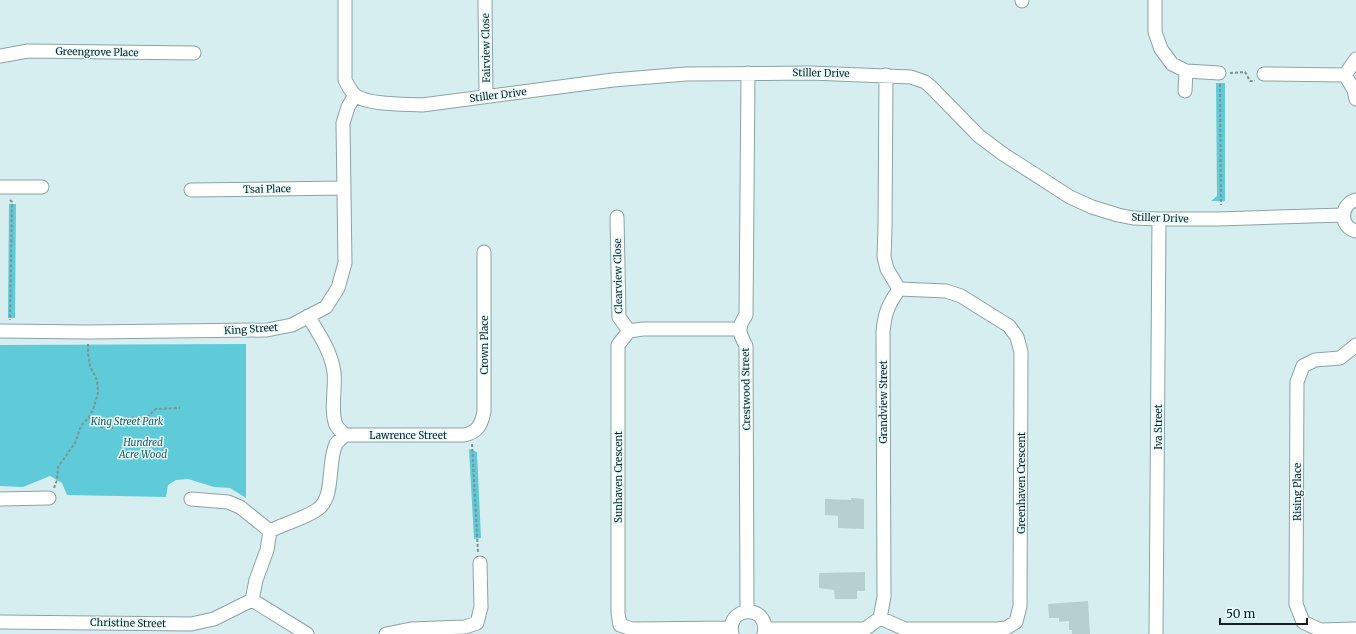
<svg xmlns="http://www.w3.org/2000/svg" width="1356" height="634" font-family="Merriweather,serif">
<rect width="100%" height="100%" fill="#d7eef1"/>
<path fill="#5fcbd8" d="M 1216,83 L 1225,83 L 1225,201 L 1211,201 L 1217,196 Z
M 9,204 L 16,204 L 15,318 L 8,318 Z
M 246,344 L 246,498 L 230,488 L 214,487 L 188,479 L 176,480 L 168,485 L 166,497 L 67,495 L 62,483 L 50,476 L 23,487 L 0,486 L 0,345 Z
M 469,449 L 477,452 L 481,538 L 474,539 Z"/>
<path fill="#b8cfd1" d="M 851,498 L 864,499 L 864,529 L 838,528 L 838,516 L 825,515 L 825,499 L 851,500 Z
M 865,572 L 865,591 L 857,591 L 857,599 L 835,599 L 834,590 L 819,588 L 819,573 Z
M 1088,601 L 1090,634 L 1072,634 L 1072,630 L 1069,630 L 1069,621 L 1059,622 L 1059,618 L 1049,618 L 1048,604 Z"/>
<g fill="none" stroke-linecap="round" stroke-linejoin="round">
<g stroke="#8ca2a5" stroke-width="15">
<path id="street" d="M 345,0 L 345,80 C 348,86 351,92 356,96 C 370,105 405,104 422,105 L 613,80 L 686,74 L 811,73 L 911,77 L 925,82 L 930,86 L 979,136 L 1003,154 L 1070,197 L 1092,207 L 1118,215 L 1133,218 L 1159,219 L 1218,219 L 1343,215
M 485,0 L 486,96
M 1155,0 L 1155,32 L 1161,49 L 1172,64 L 1186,71 L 1219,73
M 1022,1 L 1022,0
M 0,56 L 28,51 L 194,53
M 1356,59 L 1345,75 L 1354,90 L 1356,99
M 1264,74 L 1345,75
M 1185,91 L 1186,71
M 0,187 L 42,187
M 191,190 L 344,188
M 1356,200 C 1340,204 1339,227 1356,231
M 617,217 L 619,317 L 629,331
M 0,331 L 89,332 L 267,330 L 292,325 L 326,307 L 338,288 L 345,263 L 343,123 L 348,107 L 355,95
M 1356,345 L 1340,358 L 1315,360 L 1303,366 L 1297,382 L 1296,604 L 1303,622 L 1320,630 L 1356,629
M 345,435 L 464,435 C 478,432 481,425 484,412 L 484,252
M 0,499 L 49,498
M 191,499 L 228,502 L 240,507 L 270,531
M 252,600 L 256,580 L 267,550 L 270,531 C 285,523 304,519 318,509 C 335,497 327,463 336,444 C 338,441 342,438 345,435 C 342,432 338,429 336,425 C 330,410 336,388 334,372 C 331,351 319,334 308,316
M 252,600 L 307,634
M 747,611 L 746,346 C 739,333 737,328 746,315 L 748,73
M 880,618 L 905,629 L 998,629 L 1006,628 L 1016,622 L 1020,606 L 1021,352 L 1017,337 L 1009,326 L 961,296 L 946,291 L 899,289
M 0,622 L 191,624 L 214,619 L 252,600
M 731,628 L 632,629 L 620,625 L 618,613 L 618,345 L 629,331 L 643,329 L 739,329
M 765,629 L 865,629 L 880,618 L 884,597 L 883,332 C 885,311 888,306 899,289 L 887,269 L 884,257 L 885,228 L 886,75
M 386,634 L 411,629 L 465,627 L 477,623 L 481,607 L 480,563
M 732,634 C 725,605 771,604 764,634
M 1156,634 L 1159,219"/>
</g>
<path stroke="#809193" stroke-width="2" stroke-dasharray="3 2" stroke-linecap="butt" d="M 1230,73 L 1245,72 L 1250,81 L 1255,81
M 1220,84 L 1221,205
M 10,200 L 12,202 L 10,320
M 89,417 L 100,427 L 112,428 L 122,419 L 148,416 L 156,409 L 180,408
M 472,444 L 478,552
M 54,488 L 57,480 L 58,467 L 75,443 L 81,426 L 89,417 L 93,410 L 98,393 L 97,380 L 90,366 L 88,353 L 88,344"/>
<use href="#street" stroke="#fff" stroke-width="13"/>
</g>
<g text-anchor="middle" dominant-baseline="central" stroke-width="3" stroke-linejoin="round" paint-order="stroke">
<g font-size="10" fill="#172021" stroke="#e5fcff">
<text transform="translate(486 48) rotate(-91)">Fairview Close</text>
<text transform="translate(97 52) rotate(1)">Greengrove Place</text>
<text transform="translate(821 73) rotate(1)">Stiller Drive</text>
<text transform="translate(498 95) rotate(-7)">Stiller Drive</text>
<text transform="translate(267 189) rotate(-1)">Tsai Place</text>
<text transform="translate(1160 218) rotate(2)">Stiller Drive</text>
<text transform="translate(618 276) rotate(-91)">Clearview Close</text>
<text transform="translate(251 329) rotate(-4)">King Street</text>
<text transform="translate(484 345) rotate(-90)">Crown Place</text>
<text transform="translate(746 389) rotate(-91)">Crestwood Street</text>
<text transform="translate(883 402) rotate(-90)">Grandview Street</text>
<text transform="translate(1158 427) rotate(-90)">Iva Street</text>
<text x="408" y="435">Lawrence Street</text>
<text transform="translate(618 477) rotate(-90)">Sunhaven Crescent</text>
<text transform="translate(1021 483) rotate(-90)">Greenhaven Crescent</text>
<text transform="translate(1297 492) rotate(-90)">Rising Place</text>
<text transform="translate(128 623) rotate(1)">Christine Street</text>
</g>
<g font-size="10" font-style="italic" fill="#205a61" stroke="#e5fcff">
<text x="127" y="421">King Street Park</text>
<text x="143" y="442">Hundred<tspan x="143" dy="12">Acre Wood</tspan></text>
</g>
</g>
<path d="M1220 618v6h87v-6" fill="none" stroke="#172021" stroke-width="2"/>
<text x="1226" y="618" font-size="12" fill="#172021" stroke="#e5fcff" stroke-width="3" paint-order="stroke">50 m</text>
</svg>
